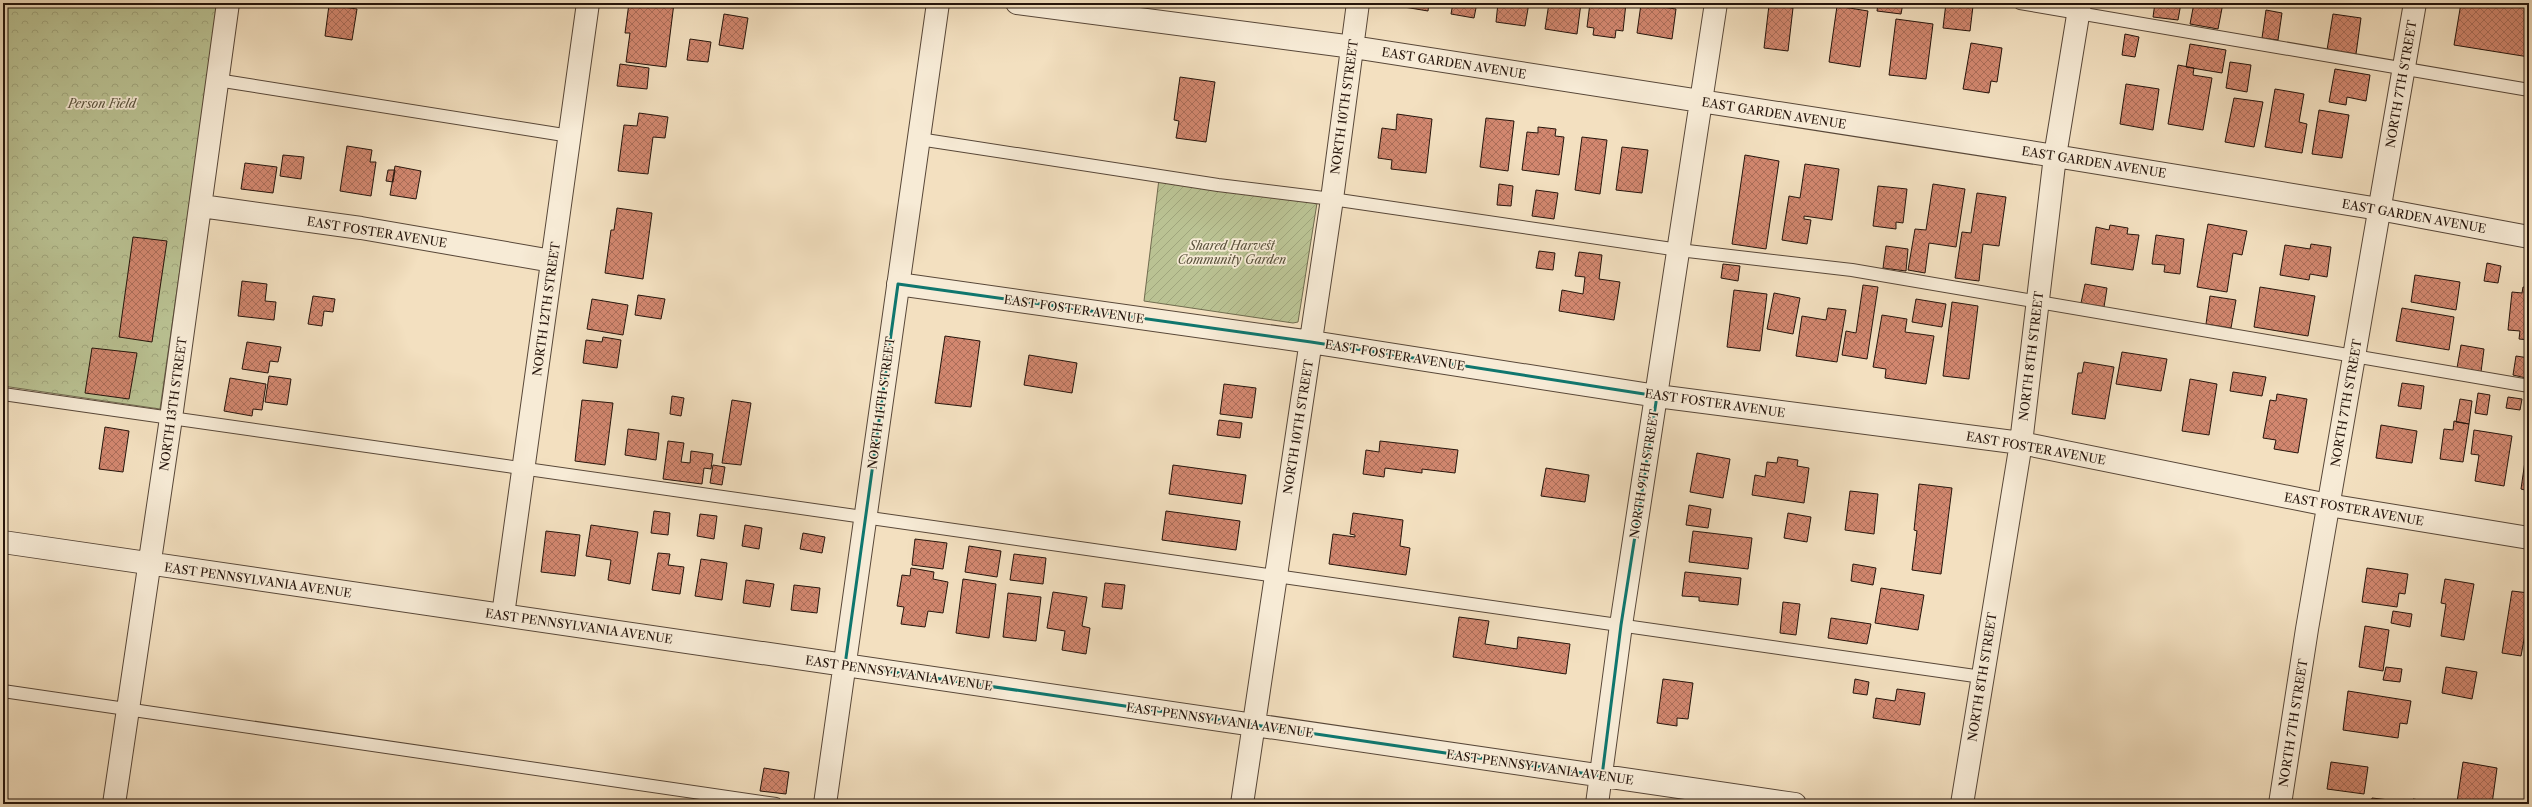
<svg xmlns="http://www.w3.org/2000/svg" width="2532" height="807" font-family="'Libre Caslon Text',serif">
<defs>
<pattern id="park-crowns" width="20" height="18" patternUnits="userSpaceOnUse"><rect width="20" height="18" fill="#bac293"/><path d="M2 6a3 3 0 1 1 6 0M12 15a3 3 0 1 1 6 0" fill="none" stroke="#a0a67d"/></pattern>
<pattern id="garden-furrows" width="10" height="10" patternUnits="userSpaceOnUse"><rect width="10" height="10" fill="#bac293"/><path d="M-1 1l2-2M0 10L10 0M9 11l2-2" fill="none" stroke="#a0a67d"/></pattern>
<pattern id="building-cross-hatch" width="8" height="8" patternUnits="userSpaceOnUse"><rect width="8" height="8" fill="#d2876f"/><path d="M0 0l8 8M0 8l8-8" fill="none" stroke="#aa6d59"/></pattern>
</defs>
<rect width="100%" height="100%" fill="#f3e0c0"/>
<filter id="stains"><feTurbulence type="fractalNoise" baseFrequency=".005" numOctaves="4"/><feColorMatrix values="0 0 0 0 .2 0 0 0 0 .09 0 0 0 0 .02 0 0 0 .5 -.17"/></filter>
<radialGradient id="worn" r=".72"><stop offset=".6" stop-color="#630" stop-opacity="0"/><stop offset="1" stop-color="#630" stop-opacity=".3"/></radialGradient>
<path fill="url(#park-crowns)" stroke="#706b4f" d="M 3,3 L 218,3 L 160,409 L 3,386 Z"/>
<path fill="url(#garden-furrows)" stroke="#706b4f" d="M 1159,179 L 1317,203 L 1298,322 L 1293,323 L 1144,301 Z"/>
<path fill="url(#building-cross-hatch)" stroke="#25140b" d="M 629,3 L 655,6 L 655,3 L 674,3 L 666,67 L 626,62 L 630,33 L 625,33 Z
M 1292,3 L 1322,3 L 1322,7 Z
M 1405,3 L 1429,3 L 1428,11 L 1404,7 Z
M 1453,3 L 1477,3 L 1474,18 L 1451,14 Z
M 1498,3 L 1529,3 L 1525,26 L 1496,22 Z
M 1549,3 L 1581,3 L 1577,34 L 1545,29 Z
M 1590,3 L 1626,3 L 1623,31 L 1616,30 L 1615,38 L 1593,35 L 1594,28 L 1587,27 Z
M 1878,3 L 1903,3 L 1901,14 L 1877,11 Z
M 1946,3 L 1973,6 L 1970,31 L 1943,28 Z
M 2155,3 L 2181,3 L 2178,20 L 2153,17 Z
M 2194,3 L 2223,3 L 2218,29 L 2190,24 Z
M 2461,3 L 2529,3 L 2529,57 L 2454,45 Z
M 1641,4 L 1676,9 L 1672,39 L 1637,33 Z
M 329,5 L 357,9 L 352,40 L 325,36 Z
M 1769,5 L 1793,8 L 1788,51 L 1764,48 Z
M 1837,6 L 1868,11 L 1860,67 L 1829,62 Z
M 2266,10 L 2282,13 L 2278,40 L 2262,38 Z
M 724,14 L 748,18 L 743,49 L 719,45 Z
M 2333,14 L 2361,18 L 2356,54 L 2327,50 Z
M 1896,19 L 1933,24 L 1926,79 L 1889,75 Z
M 2125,34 L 2139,37 L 2135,57 L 2122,55 Z
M 690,39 L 711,42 L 708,62 L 687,60 Z
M 1971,43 L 2002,48 L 1997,82 L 1991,81 L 1989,93 L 1963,89 Z
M 2190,44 L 2226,50 L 2222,73 L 2186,67 Z
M 2230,62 L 2251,65 L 2247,92 L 2226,88 Z
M 620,64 L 649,68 L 647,89 L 617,86 Z
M 2178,65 L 2194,68 L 2193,75 L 2212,78 L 2203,130 L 2168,124 Z
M 2335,69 L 2370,75 L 2366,101 L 2347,97 L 2346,105 L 2329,102 Z
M 1180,77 L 1215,82 L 1206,142 L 1176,138 L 1179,121 L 1174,120 Z
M 2126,84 L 2159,89 L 2153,130 L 2120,124 Z
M 2275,89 L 2304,94 L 2299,122 L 2307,124 L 2302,153 L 2265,147 Z
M 2234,98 L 2263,102 L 2254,147 L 2225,142 Z
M 2319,110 L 2349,115 L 2342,158 L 2312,154 Z
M 639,113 L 668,117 L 665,138 L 653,137 L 648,174 L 618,171 L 624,125 L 637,126 Z
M 1397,114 L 1432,119 L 1426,173 L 1391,169 L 1392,160 L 1378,158 L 1382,128 L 1396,130 Z
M 1486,118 L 1514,121 L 1508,171 L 1480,167 Z
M 1538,127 L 1556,129 L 1555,136 L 1564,137 L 1559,175 L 1522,170 L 1527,132 L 1538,133 Z
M 1582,137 L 1607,140 L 1600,194 L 1575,190 Z
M 347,146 L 372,150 L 370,162 L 376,162 L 371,196 L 340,191 Z
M 1622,147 L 1648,150 L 1642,193 L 1616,190 Z
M 283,155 L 304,157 L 301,179 L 280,176 Z
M 1745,155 L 1779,161 L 1766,249 L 1732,244 Z
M 245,163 L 277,167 L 273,193 L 241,189 Z
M 1805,164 L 1839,169 L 1832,220 L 1804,216 L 1804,219 L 1811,220 L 1807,244 L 1782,240 L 1789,196 L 1800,198 Z
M 395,166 L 421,171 L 416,199 L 390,195 Z
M 388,170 L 395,170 L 393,182 L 386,181 Z
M 1499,184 L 1513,186 L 1511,206 L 1497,205 Z
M 1933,184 L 1965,189 L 1956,247 L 1929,243 L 1925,273 L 1908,270 L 1915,229 L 1926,230 Z
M 1878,186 L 1907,189 L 1903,223 L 1896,222 L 1896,229 L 1873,226 Z
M 1536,190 L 1558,193 L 1554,219 L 1532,216 Z
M 1977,193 L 2006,197 L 1999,246 L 1983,244 L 1979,281 L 1955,278 L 1962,232 L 1971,233 Z
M 617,208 L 652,213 L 643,279 L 605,273 L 611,230 L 614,230 Z
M 2208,224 L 2247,231 L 2242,255 L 2233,253 L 2227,292 L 2197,287 Z
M 2110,225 L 2128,228 L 2127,234 L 2139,235 L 2133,270 L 2091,264 L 2096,227 L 2109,230 Z
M 2156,235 L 2184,239 L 2180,274 L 2164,272 L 2165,265 L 2152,264 Z
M 133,237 L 167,241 L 152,342 L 119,337 Z
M 2311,244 L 2331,247 L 2327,277 L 2310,274 L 2309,280 L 2280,275 L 2285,245 L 2310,249 Z
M 1886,246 L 1908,249 L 1906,271 L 1883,268 Z
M 1539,251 L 1555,253 L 1553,270 L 1536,268 Z
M 1579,252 L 1602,255 L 1599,279 L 1620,282 L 1614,320 L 1559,311 L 1562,290 L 1583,294 L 1585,277 L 1575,276 Z
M 2487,263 L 2501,266 L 2498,283 L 2484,281 Z
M 1723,264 L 1740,266 L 1738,281 L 1721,278 Z
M 2415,275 L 2460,282 L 2456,310 L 2411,302 Z
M 242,281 L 267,284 L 265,301 L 276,302 L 274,320 L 238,316 Z
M 2085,284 L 2107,288 L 2104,307 L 2081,303 Z
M 1863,285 L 1878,287 L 1867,359 L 1842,355 L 1846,331 L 1856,333 Z
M 2260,287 L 2315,296 L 2308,336 L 2254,327 Z
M 2523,287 L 2529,288 L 2529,340 L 2519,339 L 2520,331 L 2508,330 L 2512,292 L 2522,293 Z
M 1734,290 L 1767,294 L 1760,351 L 1727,347 Z
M 1774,293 L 1800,298 L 1793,334 L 1767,329 Z
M 638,295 L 665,299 L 661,319 L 635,315 Z
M 313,296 L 335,299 L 333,312 L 324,311 L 322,326 L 308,324 Z
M 2210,296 L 2236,300 L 2231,328 L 2206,324 Z
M 592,299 L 628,305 L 623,335 L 587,329 Z
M 1916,299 L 1946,304 L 1942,327 L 1912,322 Z
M 1952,302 L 1978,306 L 1969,379 L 1943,376 Z
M 1828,308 L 1846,310 L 1837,362 L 1796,356 L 1802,316 L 1826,320 Z
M 2402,308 L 2454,317 L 2449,350 L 2396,341 Z
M 1882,315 L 1907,319 L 1905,332 L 1934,336 L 1926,384 L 1885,378 L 1886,369 L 1873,367 Z
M 945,336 L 980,341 L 971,407 L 935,403 Z
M 603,337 L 621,340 L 617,368 L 583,363 L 586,340 L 602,342 Z
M 247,342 L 281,347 L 278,362 L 270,361 L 268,373 L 242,369 Z
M 2461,345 L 2484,349 L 2481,372 L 2457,368 Z
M 92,348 L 137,353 L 129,399 L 85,393 Z
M 2122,352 L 2167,359 L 2161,391 L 2116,384 Z
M 1029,355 L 1077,363 L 1072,393 L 1024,385 Z
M 2516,356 L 2529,358 L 2526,378 L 2513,375 Z
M 2084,362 L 2114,367 L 2105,419 L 2072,414 L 2078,373 L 2082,373 Z
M 2233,372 L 2266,377 L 2262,396 L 2230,391 Z
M 269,376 L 291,379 L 287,405 L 265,402 Z
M 230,378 L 266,384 L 262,410 L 253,409 L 252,416 L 224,411 Z
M 2190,379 L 2217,384 L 2209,435 L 2182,431 Z
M 2402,383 L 2424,386 L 2421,409 L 2398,406 Z
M 1224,384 L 1256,388 L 1252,418 L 1220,414 Z
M 2478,393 L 2490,395 L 2487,415 L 2475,413 Z
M 2277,394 L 2307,399 L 2298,453 L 2274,449 L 2276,440 L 2263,438 L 2270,400 L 2276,401 Z
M 672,396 L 684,398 L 681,416 L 670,414 Z
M 2508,397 L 2522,399 L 2520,410 L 2506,408 Z
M 2460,399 L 2472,401 L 2469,424 L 2456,422 Z
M 582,400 L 613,403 L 605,465 L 575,461 Z
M 732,400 L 751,403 L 741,465 L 722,463 Z
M 1219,420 L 1242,423 L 1240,438 L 1217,435 Z
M 2454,421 L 2469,424 L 2463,462 L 2440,459 L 2444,429 L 2453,430 Z
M 2381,425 L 2417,431 L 2412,463 L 2376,458 Z
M 105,427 L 129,431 L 123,472 L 99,469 Z
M 628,429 L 659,433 L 656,460 L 625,455 Z
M 2474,430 L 2512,436 L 2504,486 L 2475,481 L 2479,455 L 2471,454 Z
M 2528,440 L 2529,441 L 2529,491 L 2521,489 Z
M 668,441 L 684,443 L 681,462 L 690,463 L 691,451 L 713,454 L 711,469 L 704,468 L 702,484 L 663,479 Z
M 1380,441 L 1458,450 L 1455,473 L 1422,469 L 1422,473 L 1385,468 L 1384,477 L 1363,474 L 1366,450 L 1379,452 Z
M 1697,453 L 1730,459 L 1723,498 L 1690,492 Z
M 1778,457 L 1798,460 L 1797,466 L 1809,468 L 1804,503 L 1752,495 L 1755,475 L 1765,477 L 1767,462 L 1777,463 Z
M 713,465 L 725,467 L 722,485 L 710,483 Z
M 1173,465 L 1246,475 L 1242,504 L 1169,494 Z
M 1546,468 L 1589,475 L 1585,502 L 1541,496 Z
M 1919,484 L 1952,488 L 1941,574 L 1912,570 L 1917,531 L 1914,530 Z
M 1850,491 L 1878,494 L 1874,534 L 1845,530 Z
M 1689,505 L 1711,509 L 1708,528 L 1686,525 Z
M 654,511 L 670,513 L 668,535 L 651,533 Z
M 1166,511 L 1240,521 L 1236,550 L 1162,540 Z
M 1353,513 L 1403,520 L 1400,546 L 1410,548 L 1406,575 L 1329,564 L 1333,534 L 1355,537 L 1355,535 L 1350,534 Z
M 1788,513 L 1811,517 L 1807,542 L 1784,538 Z
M 700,514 L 717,516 L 714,539 L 697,536 Z
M 591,525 L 638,532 L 630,584 L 608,580 L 611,560 L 586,556 Z
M 745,525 L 762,528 L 759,549 L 742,546 Z
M 546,531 L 580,535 L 575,576 L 541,572 Z
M 1693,531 L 1752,538 L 1748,569 L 1689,562 Z
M 803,533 L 825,537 L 822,553 L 800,549 Z
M 915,539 L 947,543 L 943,569 L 912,565 Z
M 969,546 L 1001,551 L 997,577 L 965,572 Z
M 658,553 L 670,554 L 668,565 L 684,567 L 680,594 L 652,590 Z
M 1014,554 L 1046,558 L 1043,584 L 1010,580 Z
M 701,559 L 727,563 L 722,600 L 695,596 Z
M 1853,564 L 1876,568 L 1873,585 L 1851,581 Z
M 911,568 L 934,572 L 933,579 L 948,582 L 943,613 L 928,611 L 925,627 L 901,624 L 904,607 L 897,606 L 902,575 L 910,576 Z
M 2367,568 L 2408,574 L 2405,594 L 2399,593 L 2397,607 L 2362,602 Z
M 1685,572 L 1741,578 L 1738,605 L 1699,601 L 1699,597 L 1682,596 Z
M 963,579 L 996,584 L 989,638 L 956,633 Z
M 2445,579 L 2474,584 L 2464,640 L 2441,636 L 2446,604 L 2441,603 Z
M 746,580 L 774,584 L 770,607 L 743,603 Z
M 1105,583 L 1125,585 L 1122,609 L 1102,607 Z
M 794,585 L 820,588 L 817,613 L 791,610 Z
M 1881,588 L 1924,595 L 1918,630 L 1875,623 Z
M 2512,591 L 2529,593 L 2529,634 L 2525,634 L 2521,656 L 2502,653 Z
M 1053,592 L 1087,597 L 1082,626 L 1090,628 L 1086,654 L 1062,650 L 1065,631 L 1047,628 Z
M 1008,593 L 1041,597 L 1036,641 L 1003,637 Z
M 1783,602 L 1800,604 L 1796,635 L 1780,633 Z
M 2393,611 L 2412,614 L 2410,627 L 2391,623 Z
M 1459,617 L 1489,621 L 1485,644 L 1517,649 L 1518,637 L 1570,644 L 1566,674 L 1453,657 Z
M 1831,618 L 1871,624 L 1867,644 L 1828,638 Z
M 2365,626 L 2389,630 L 2383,671 L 2359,667 Z
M 2386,667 L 2402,669 L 2400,682 L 2383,680 Z
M 2446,667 L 2477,672 L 2472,699 L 2442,693 Z
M 1663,679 L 1693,683 L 1688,719 L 1677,718 L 1677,726 L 1657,723 Z
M 1855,679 L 1869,682 L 1867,695 L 1853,693 Z
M 1897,689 L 1925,693 L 1920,725 L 1873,718 L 1876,698 L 1895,701 Z
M 2348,691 L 2411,701 L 2407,724 L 2400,723 L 2398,738 L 2343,730 Z
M 2331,762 L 2368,767 L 2364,794 L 2327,789 Z
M 2463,762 L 2497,768 L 2492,804 L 2457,802 Z
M 764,768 L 789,772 L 786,794 L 760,791 Z
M 2372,798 L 2398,801 L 2397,804 L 2371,804 Z
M 2413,799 L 2433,802 L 2432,804 L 2411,804 Z"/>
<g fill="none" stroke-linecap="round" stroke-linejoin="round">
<g stroke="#584738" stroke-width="14">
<path id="service" d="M 2020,3 L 2529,90
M 217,80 L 570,136
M 919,139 L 1218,185 L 1332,199 L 1679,250 L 1852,270 L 2529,386
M 3,394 L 1982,677
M 3,691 L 776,804"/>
</g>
<g stroke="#584738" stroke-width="24">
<path id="minor" d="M 1017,3 L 1353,47 L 2055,156 L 2379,209 L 2529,237
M 201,206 L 361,228 L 552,261
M 898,284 L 1311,342 L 1657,396 L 2021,443 L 2328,505 L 2529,538
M 3,542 L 1795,804
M 503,615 L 588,3
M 114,804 L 171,418 L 228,3
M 825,804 L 938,3
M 1242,804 L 1332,199 L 1358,3
M 1597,804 L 1621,625 L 1716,3
M 1962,804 L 2021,443 L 2055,156 L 2080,3"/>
</g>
<g stroke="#584738" stroke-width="24">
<path id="tertiary" d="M 2280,804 L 2307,629 L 2415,3"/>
</g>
<use href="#service" stroke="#f7ebd6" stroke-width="12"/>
<use href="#minor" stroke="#f7ebd6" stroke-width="22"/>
<use href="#tertiary" stroke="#f7ebd6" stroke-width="22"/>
</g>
<path fill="none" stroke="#0f766e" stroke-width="3" stroke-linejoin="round" d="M 898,284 L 1311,342 L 1657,396 L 1621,625 L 1602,776 L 845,665 Z"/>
<g text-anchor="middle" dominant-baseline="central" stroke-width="3.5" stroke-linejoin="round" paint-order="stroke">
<g font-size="12" fill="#25140b" stroke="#f7ebd6">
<text transform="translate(1454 63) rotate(9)">EAST GARDEN AVENUE</text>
<text transform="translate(2401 84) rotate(-80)">NORTH 7TH STREET</text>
<text transform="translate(1344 107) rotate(-82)">NORTH 10TH STREET</text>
<text transform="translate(1774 113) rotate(9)">EAST GARDEN AVENUE</text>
<text transform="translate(2094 162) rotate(9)">EAST GARDEN AVENUE</text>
<text transform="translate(2414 216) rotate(10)">EAST GARDEN AVENUE</text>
<text transform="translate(377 232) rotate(9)">EAST FOSTER AVENUE</text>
<text transform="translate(546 309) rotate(-82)">NORTH 12TH STREET</text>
<text transform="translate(1074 309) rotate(8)">EAST FOSTER AVENUE</text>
<text transform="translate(1395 355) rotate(9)">EAST FOSTER AVENUE</text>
<text transform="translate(2031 356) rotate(-83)">NORTH 8TH STREET</text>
<text transform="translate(881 403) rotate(-82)">NORTH 11TH STREET</text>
<text transform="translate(1715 403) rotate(8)">EAST FOSTER AVENUE</text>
<text transform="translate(2346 403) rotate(-80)">NORTH 7TH STREET</text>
<text transform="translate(173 404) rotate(-82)">NORTH 13TH STREET</text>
<text transform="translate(1298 427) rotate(-81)">NORTH 10TH STREET</text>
<text transform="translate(2036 448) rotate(10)">EAST FOSTER AVENUE</text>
<text transform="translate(1644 474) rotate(-81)">NORTH 9TH STREET</text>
<text transform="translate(2354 509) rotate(10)">EAST FOSTER AVENUE</text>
<text transform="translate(258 580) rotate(8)">EAST PENNSYLVANIA AVENUE</text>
<text transform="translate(579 626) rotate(8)">EAST PENNSYLVANIA AVENUE</text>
<text transform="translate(899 673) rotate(8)">EAST PENNSYLVANIA AVENUE</text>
<text transform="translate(1982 677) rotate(-81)">NORTH 8TH STREET</text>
<text transform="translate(1220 720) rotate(8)">EAST PENNSYLVANIA AVENUE</text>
<text transform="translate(2293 723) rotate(-81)">NORTH 7TH STREET</text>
<text transform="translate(1540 767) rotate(8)">EAST PENNSYLVANIA AVENUE</text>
</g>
<g font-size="12" font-style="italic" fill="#59513b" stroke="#f7ebd6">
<text x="102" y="103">Person Field</text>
<text x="1232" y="245">Shared Harvest<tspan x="1232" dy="14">Community Garden</tspan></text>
</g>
</g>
<rect width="2532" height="807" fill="none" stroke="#f3e0c0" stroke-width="16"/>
<rect x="4" y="4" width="2524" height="799" fill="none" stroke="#25140b" stroke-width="2"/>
<rect x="8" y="8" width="2516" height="791" fill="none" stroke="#25140b"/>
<rect width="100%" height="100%" filter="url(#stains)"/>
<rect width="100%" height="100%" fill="url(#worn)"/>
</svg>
